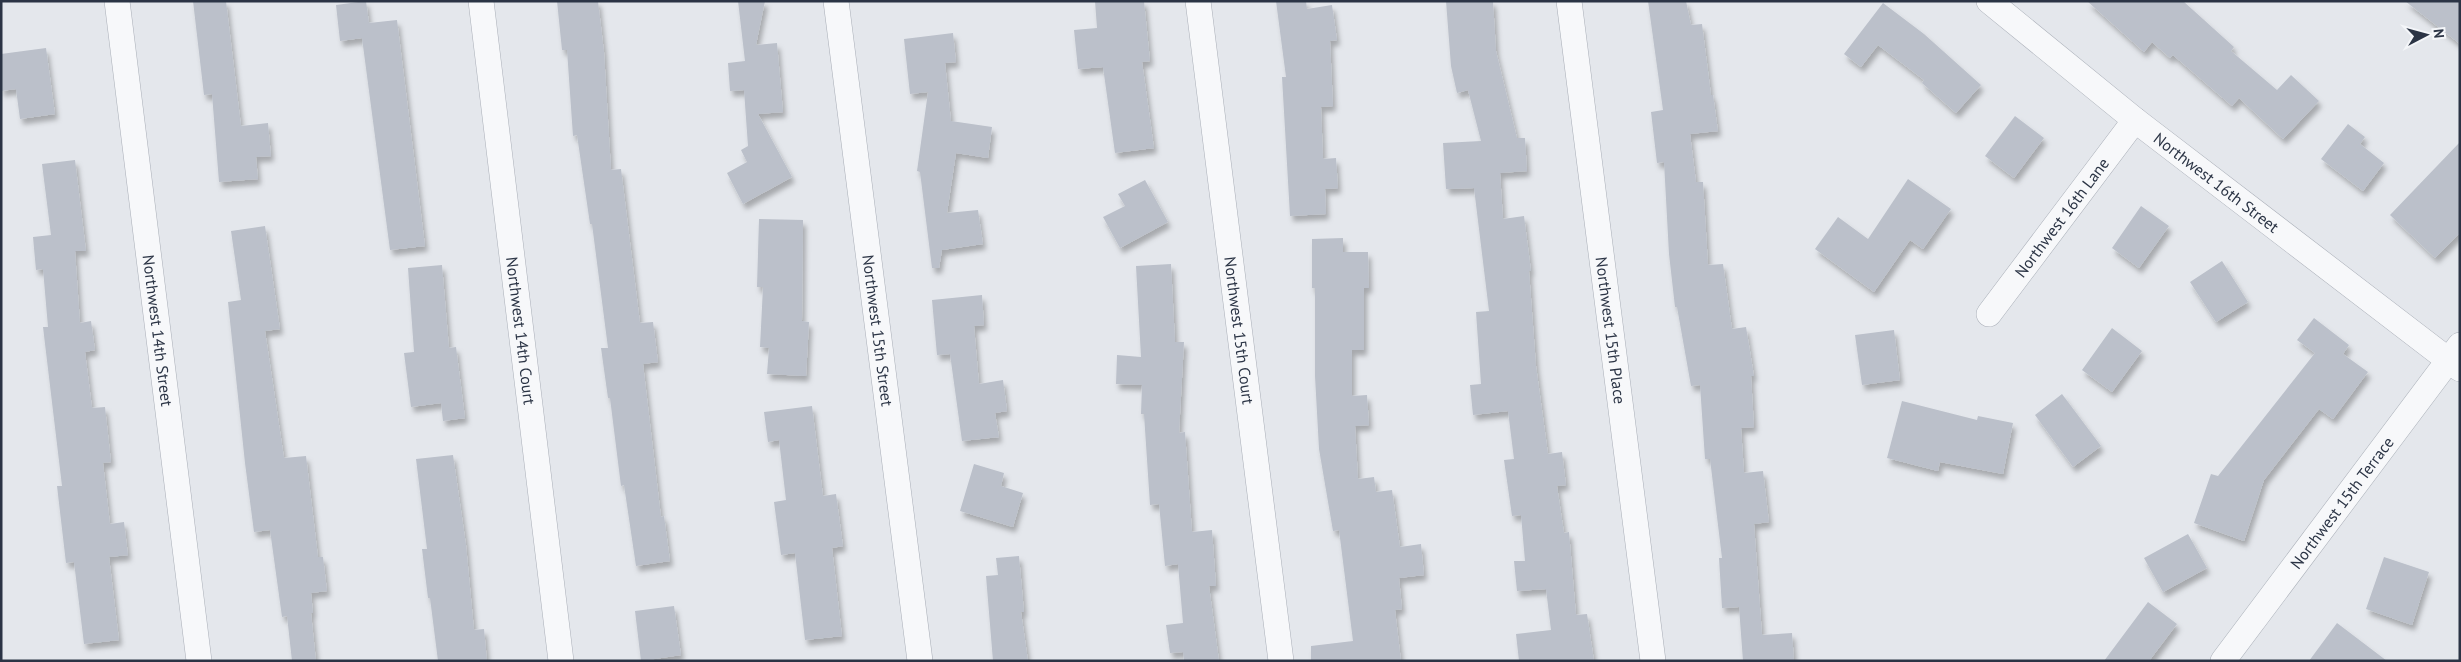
<svg xmlns="http://www.w3.org/2000/svg" width="2461" height="662" font-family="'PT Sans',sans-serif">
<defs>
<filter id="shadow"><feDropShadow dx="3" dy="5.5" stdDeviation="2.5" flood-color="#0004"/></filter>
</defs>
<rect width="100%" height="100%" fill="#e4e7ec"/>
<path fill="#bbc0ca" filter="url(#shadow)" d="M 193,1 L 226,1 L 241,126 L 268,123 L 271,156 L 256,157 L 258,179 L 219,182 L 212,94 L 204,95 Z
M 366,1 L 369,23 L 397,20 L 425,246 L 390,250 L 362,38 L 340,41 L 336,5 Z
M 557,1 L 598,1 L 604,52 L 611,170 L 621,169 L 640,323 L 653,322 L 658,362 L 643,364 L 661,517 L 664,516 L 670,561 L 636,566 L 624,485 L 621,486 L 610,398 L 608,398 L 601,348 L 608,348 L 592,224 L 590,224 L 577,135 L 573,136 L 567,50 L 562,50 Z
M 738,1 L 765,1 L 756,45 L 777,43 L 783,112 L 758,114 L 792,177 L 743,204 L 727,173 L 747,162 L 741,150 L 748,146 L 744,90 L 730,91 L 728,63 L 745,61 Z
M 1095,1 L 1144,1 L 1150,61 L 1142,62 L 1154,148 L 1115,153 L 1103,67 L 1078,69 L 1074,30 L 1097,28 Z
M 1276,1 L 1306,1 L 1307,9 L 1332,5 L 1337,40 L 1330,41 L 1333,106 L 1321,107 L 1323,159 L 1336,158 L 1338,188 L 1325,189 L 1326,214 L 1290,216 L 1282,77 L 1286,77 Z
M 1446,1 L 1493,1 L 1496,51 L 1517,138 L 1525,138 L 1527,171 L 1500,173 L 1503,219 L 1524,216 L 1531,271 L 1529,271 L 1536,366 L 1548,454 L 1562,452 L 1566,485 L 1557,486 L 1564,533 L 1569,532 L 1576,615 L 1587,614 L 1594,661 L 1519,661 L 1516,634 L 1551,630 L 1546,589 L 1517,591 L 1514,561 L 1525,561 L 1521,515 L 1512,516 L 1504,460 L 1514,459 L 1508,411 L 1473,415 L 1470,385 L 1481,384 L 1476,312 L 1489,311 L 1474,188 L 1446,189 L 1443,143 L 1481,141 L 1468,90 L 1457,93 L 1451,66 Z
M 1648,1 L 1686,1 L 1691,25 L 1702,24 L 1711,95 L 1713,95 L 1718,131 L 1690,134 L 1696,182 L 1703,182 L 1708,265 L 1723,264 L 1732,329 L 1746,327 L 1754,376 L 1751,376 L 1754,427 L 1741,428 L 1744,473 L 1763,471 L 1769,522 L 1754,524 L 1762,635 L 1792,633 L 1794,661 L 1743,661 L 1739,607 L 1722,608 L 1719,558 L 1722,558 L 1710,459 L 1705,459 L 1700,385 L 1691,386 L 1677,307 L 1675,307 L 1669,254 L 1664,162 L 1657,163 L 1651,112 L 1663,110 Z
M 2087,1 L 2183,1 L 2234,47 L 2231,51 L 2277,90 L 2291,75 L 2319,101 L 2283,139 L 2239,98 L 2232,106 L 2173,55 L 2170,58 L 2152,42 L 2144,52 Z
M 2405,1 L 2460,1 L 2460,44 Z
M 1883,3 L 1924,34 L 1981,85 L 1956,113 L 1922,83 L 1924,80 L 1878,45 L 1861,67 L 1844,54 Z
M 953,33 L 956,62 L 945,63 L 951,121 L 992,127 L 988,158 L 956,153 L 947,213 L 978,210 L 983,244 L 942,250 L 939,268 L 932,268 L 920,172 L 917,171 L 928,92 L 910,94 L 904,39 Z
M 46,48 L 55,114 L 20,119 L 16,89 L 1,91 L 1,54 Z
M 2015,116 L 2044,138 L 2014,178 L 1985,156 Z
M 2348,124 L 2365,137 L 2360,144 L 2384,163 L 2363,191 L 2321,159 Z
M 2460,142 L 2460,233 L 2435,258 L 2390,215 Z
M 75,160 L 86,251 L 75,251 L 80,323 L 91,321 L 95,350 L 85,352 L 92,408 L 105,407 L 111,462 L 103,463 L 110,524 L 124,522 L 128,555 L 109,557 L 119,640 L 84,644 L 74,562 L 66,563 L 57,486 L 62,486 L 43,327 L 48,327 L 43,269 L 36,270 L 33,237 L 51,235 L 42,164 Z
M 1908,179 L 1951,209 L 1923,249 L 1910,240 L 1874,292 L 1815,249 L 1838,217 L 1868,239 Z
M 1145,180 L 1168,222 L 1120,248 L 1103,217 L 1125,206 L 1118,194 Z
M 2141,206 L 2169,226 L 2139,268 L 2112,248 Z
M 759,219 L 803,220 L 802,321 L 809,322 L 806,376 L 767,374 L 769,348 L 760,347 L 763,287 L 757,287 Z
M 265,226 L 280,329 L 265,331 L 284,458 L 306,456 L 318,557 L 323,557 L 327,591 L 311,593 L 313,613 L 311,613 L 316,661 L 292,661 L 287,616 L 282,617 L 270,530 L 254,532 L 245,463 L 228,302 L 241,300 L 231,231 Z
M 1343,238 L 1343,252 L 1368,252 L 1369,288 L 1364,288 L 1364,350 L 1352,350 L 1352,396 L 1367,395 L 1369,425 L 1355,426 L 1358,479 L 1374,477 L 1376,492 L 1392,490 L 1400,547 L 1421,544 L 1424,575 L 1399,578 L 1402,609 L 1395,610 L 1401,661 L 1311,661 L 1311,646 L 1353,641 L 1339,530 L 1333,531 L 1319,449 L 1315,376 L 1315,288 L 1312,288 L 1312,239 Z
M 2222,261 L 2248,302 L 2216,322 L 2190,282 Z
M 1171,264 L 1175,342 L 1184,342 L 1179,433 L 1185,432 L 1192,532 L 1212,530 L 1216,586 L 1209,586 L 1219,661 L 1184,661 L 1183,652 L 1170,653 L 1166,625 L 1183,623 L 1178,564 L 1165,566 L 1159,504 L 1150,505 L 1144,414 L 1141,414 L 1142,385 L 1116,384 L 1117,355 L 1141,357 L 1136,266 Z
M 442,265 L 449,348 L 456,347 L 465,418 L 443,421 L 441,403 L 411,407 L 404,353 L 414,352 L 408,268 Z
M 982,295 L 984,325 L 974,326 L 979,384 L 1003,380 L 1007,411 L 995,413 L 999,437 L 962,441 L 950,354 L 937,355 L 932,300 Z
M 2314,318 L 2349,345 L 2343,354 L 2368,372 L 2333,419 L 2319,409 L 2264,480 L 2244,541 L 2194,523 L 2211,474 L 2218,476 L 2315,353 L 2297,340 Z
M 2112,328 L 2142,351 L 2112,392 L 2082,370 Z
M 1894,330 L 1900,380 L 1862,385 L 1855,335 Z
M 2062,394 L 2101,446 L 2073,467 L 2035,415 Z
M 1902,401 L 1977,420 L 1978,416 L 2013,423 L 2003,474 L 1940,462 L 1938,471 L 1887,458 Z
M 812,406 L 823,496 L 836,494 L 843,546 L 832,548 L 842,636 L 805,640 L 795,553 L 781,555 L 774,502 L 786,500 L 779,440 L 768,442 L 764,412 Z
M 453,455 L 466,545 L 474,630 L 484,629 L 487,661 L 438,661 L 430,598 L 428,598 L 422,549 L 427,549 L 416,459 Z
M 974,464 L 1004,473 L 1001,486 L 1023,493 L 1013,527 L 960,511 Z
M 2188,534 L 2207,568 L 2163,592 L 2144,558 Z
M 1019,556 L 1024,612 L 1021,612 L 1028,661 L 993,661 L 986,576 L 998,575 L 996,558 Z
M 2384,557 L 2429,572 L 2412,625 L 2366,609 Z
M 2148,602 L 2177,624 L 2149,661 L 2104,661 Z
M 674,606 L 681,655 L 641,661 L 635,611 Z
M 2337,623 L 2387,661 L 2309,661 Z"/>
<g fill="none" stroke-linecap="round" stroke-linejoin="round">
<g stroke="#a9aeb7" stroke-width="26">
<g id="minor">
<path id="s1" d="M 117,1 L 199,661"/>
<path id="s2" d="M 481,1 L 561,661"/>
<path id="s3" d="M 836,1 L 920,661"/>
<path id="s4" d="M 1198,1 L 1281,661"/>
<path id="s5" d="M 1569,1 L 1653,661"/>
<path id="s6" d="M 1989,1 L 2135,120 L 2460,369"/>
<path id="s7" d="M 1989,314 L 2135,120"/>
<path id="s8" d="M 2223,661 L 2460,345"/>
</g>
</g>
<use href="#minor" stroke="#f7f8fa" stroke-width="25"/>
</g>
<g text-anchor="middle" dominant-baseline="central" stroke-width="4.5" stroke-linejoin="round" paint-order="stroke">
<g font-size="16" fill="#2b3445" stroke="#f4f6f9">
<text stroke="none"><textPath href="#s6" startOffset="291">Northwest 16th Street</textPath></text>
<text stroke="none"><textPath href="#s7" startOffset="121">Northwest 16th Lane</textPath></text>
<text stroke="none"><textPath href="#s1" startOffset="332">Northwest 14th Street</textPath></text>
<text stroke="none"><textPath href="#s2" startOffset="332">Northwest 14th Court</textPath></text>
<text stroke="none"><textPath href="#s3" startOffset="332">Northwest 15th Street</textPath></text>
<text stroke="none"><textPath href="#s4" startOffset="332">Northwest 15th Court</textPath></text>
<text stroke="none"><textPath href="#s5" startOffset="332">Northwest 15th Place</textPath></text>
<text stroke="none"><textPath href="#s8" startOffset="198">Northwest 15th Terrace</textPath></text>
</g>
</g>
<rect width="2461" height="662" fill="none" stroke="#2b3445" stroke-width="5"/>
<g transform="translate(2426 35) rotate(84)" stroke="#f4f6f9" stroke-width="4" paint-order="stroke">
<path d="M0-4L9 19L0 12L-9 19Z" fill="#2b3445"/>
<text y="-8" font-size="14" font-weight="bold" text-anchor="middle" fill="#2b3445">N</text>
</g>
</svg>
